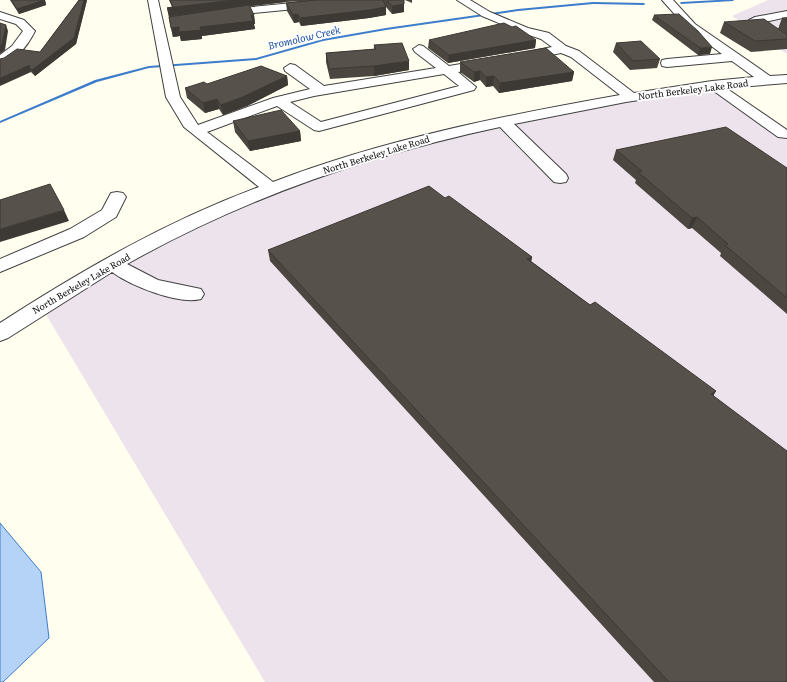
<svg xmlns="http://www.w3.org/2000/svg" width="787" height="682" font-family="Literata,serif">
<rect width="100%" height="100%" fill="#fffeef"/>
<path fill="#ede3ec" d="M 768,0 L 787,0 L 787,54 L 732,16 Z
M 714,85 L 787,130 L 787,682 L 265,682 L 41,306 L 209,206 L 476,126 Z"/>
<path fill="#b5d3f6" stroke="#3c7ccc" d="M 0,523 L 41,572 L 49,638 L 3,682 L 0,682 Z"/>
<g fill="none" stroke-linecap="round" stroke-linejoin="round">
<path fill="#3c7ccc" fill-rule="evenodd" d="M 718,0 L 734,0 L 733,1 L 681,4 L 680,3 L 681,2 Z
M 593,2 L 644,3 L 645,4 L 644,5 L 593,4 L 518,11 L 386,30 L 323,41 L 256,60 L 149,68 L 97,82 L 0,123 L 0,121 L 95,80 L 149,66 L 256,58 L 323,39 L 386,28 L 518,9 Z"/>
<g stroke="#414141" stroke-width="2">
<path id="minor" d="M 148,0 L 158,0 L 180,97 L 198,125 L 273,98 L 310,89 L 285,71 L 284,68 L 290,64 L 295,65 L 324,86 L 436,68 L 415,52 L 413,49 L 419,45 L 423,46 L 449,66 L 490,59 L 496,63 L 490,67 L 458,72 L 476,87 L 474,90 L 319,131 L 314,130 L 277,106 L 207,132 L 273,182 C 385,139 502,116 620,95 L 571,57 L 561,53 L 522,61 L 518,60 L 516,57 L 518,54 L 552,47 L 541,39 L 520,32 L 482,16 L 457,0 L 470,0 L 490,12 L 528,28 L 549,33 L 566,46 L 579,51 L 634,93 L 712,81 L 754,77 L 732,61 L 667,67 L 662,66 L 661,63 L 662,60 L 667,59 L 722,54 L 687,28 L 662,0 L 673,0 L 695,24 L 770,76 L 787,75 L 787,83 L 726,88 L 787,130 L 787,138 L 778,137 L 711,89 L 626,102 L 514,124 L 566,174 L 568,178 L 566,182 L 560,183 L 554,182 L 500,127 C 369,155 244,198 127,264 L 158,280 L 201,289 L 204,294 L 201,299 C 179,305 131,286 112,272 L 8,338 L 0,341 L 0,323 C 82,270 167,221 259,187 L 184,127 L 166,97 ZM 444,74 L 459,86 L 321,122 L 290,102 L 314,96 Z
M 323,0 L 361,0 L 356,3 L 222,16 L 216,13 L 222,10 Z
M 787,11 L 787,17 L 765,22 L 787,37 L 787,46 L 783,45 L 749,20 L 755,17 Z
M 0,12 L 24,20 L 35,31 C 28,45 16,61 0,65 L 0,55 L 12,46 L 23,31 L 16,24 L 0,19 Z
M 117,192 L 123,193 L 126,197 L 116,217 L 84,237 L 0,272 L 0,259 L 70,229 L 102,210 L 111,193 Z"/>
</g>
<use href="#minor" fill="#fff" fill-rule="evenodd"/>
</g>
<path fill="#4b4640" d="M 10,0 L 45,0 L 46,5 L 19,14 Z
M 79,0 L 87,0 L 76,44 L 35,76 L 31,72 L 4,58 L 40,52 Z
M 169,0 L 404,0 L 404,12 L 392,14 L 386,7 L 386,15 L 369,18 L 301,26 L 299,22 L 294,23 L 287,11 L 286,3 L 304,1 L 286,2 L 250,6 L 254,15 L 255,24 L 254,24 L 255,29 L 202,36 L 202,39 L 181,41 L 180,36 L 173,37 L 167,8 L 172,7 Z
M 405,0 L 412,0 L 412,3 Z
M 654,15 L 710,54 L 698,55 L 652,20 Z
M 782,18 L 787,18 L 787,35 L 778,29 Z
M 724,22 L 787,35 L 787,49 L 751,52 L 720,33 Z
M 429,40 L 536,40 L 535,48 L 448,63 L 428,48 Z
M 616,43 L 660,59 L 657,68 L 630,70 L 613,52 Z
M 374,45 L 409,70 L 374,76 L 330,79 L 326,62 L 326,53 L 374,49 Z
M 460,62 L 574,72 L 572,81 L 499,93 L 493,86 L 486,87 L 480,80 L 474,82 L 460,72 Z
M 287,76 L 288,85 L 247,106 L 223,115 L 219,109 L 205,113 L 187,98 L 185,88 L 207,84 Z
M 233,121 L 300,131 L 301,141 L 250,151 L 235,132 Z
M 616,150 L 787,168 L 787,314 L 720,256 L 721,253 L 692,228 L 688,229 L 635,183 L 636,180 L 613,160 Z
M 445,198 L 532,257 L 531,261 L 713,396 L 787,682 L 654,682 L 270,261 L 268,250 Z"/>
<path fill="#3d3934" d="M 45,0 L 46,5 L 19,14 L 17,9 Z
M 84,0 L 87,0 L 76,44 L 35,76 L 32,70 Z
M 235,0 L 286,0 L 286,2 L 169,16 L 167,8 Z
M 404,4 L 404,12 L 392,14 L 392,6 Z
M 386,7 L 386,15 L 369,18 L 301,26 L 300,18 Z
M 298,14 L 299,22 L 294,23 L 293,15 Z
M 254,15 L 255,24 L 254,24 L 255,29 L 202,36 L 202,39 L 181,41 L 180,36 L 173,37 L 171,28 L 179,27 L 200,27 Z
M 6,25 L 8,31 L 5,50 L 0,54 L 0,46 Z
M 536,40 L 535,48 L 448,63 L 449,55 Z
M 712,47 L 710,54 L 698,55 L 700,48 Z
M 409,61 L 409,70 L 374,76 L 374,66 Z
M 30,65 L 29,67 L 31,72 L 0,86 L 0,78 Z
M 480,71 L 480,80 L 474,82 L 474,72 Z
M 574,72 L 572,81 L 499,93 L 500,83 Z
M 287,76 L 288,85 L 247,106 L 223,115 L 221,105 Z
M 494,76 L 493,86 L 486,87 L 486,77 Z
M 217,99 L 219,109 L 205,113 L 203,103 Z
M 300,131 L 301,141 L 250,151 L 248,141 Z
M 64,210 L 69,221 L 0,242 L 0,229 Z
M 697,217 L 692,228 L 688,229 L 692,218 Z
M 532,257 L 530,268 L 527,259 Z
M 716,391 L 710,402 L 711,394 Z"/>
<path fill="#57514b" stroke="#3d3934" d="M 11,0 L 45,0 L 17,9 Z
M 79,0 L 84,0 L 74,38 L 32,70 L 29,67 L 30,65 L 0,78 L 0,59 L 4,58 L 17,49 L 40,52 Z
M 170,0 L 235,0 L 167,8 L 173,7 Z
M 316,0 L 383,0 L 386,7 L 369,10 L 300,18 L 298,14 L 293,15 L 286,3 Z
M 387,0 L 404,0 L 404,4 L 392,6 Z
M 249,5 L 254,15 L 251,15 L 253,21 L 200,27 L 201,30 L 179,32 L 179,27 L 171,28 L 169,17 Z
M 679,14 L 698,31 L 712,47 L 700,48 L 654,15 Z
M 782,18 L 787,18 L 787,22 Z
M 764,19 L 787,35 L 787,39 L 755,41 L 724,22 Z
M 0,23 L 6,25 L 2,44 L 0,46 Z
M 504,23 L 512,27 L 516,26 L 536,40 L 449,55 L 429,40 Z
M 641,41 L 660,59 L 633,61 L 616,43 Z
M 402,43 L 409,61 L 374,66 L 329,69 L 326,53 L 376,49 L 374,45 Z
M 546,48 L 574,72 L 500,83 L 494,76 L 486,77 L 480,71 L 474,72 L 460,62 Z
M 261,66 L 287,76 L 245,96 L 221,105 L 217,99 L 203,103 L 185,88 L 204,82 L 207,84 Z
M 281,110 L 300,131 L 248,141 L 233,121 Z
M 726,127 L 787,168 L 787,298 L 725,245 L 728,244 L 697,217 L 692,218 L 638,172 L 642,171 L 616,150 Z
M 50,184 L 64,210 L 0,229 L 0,200 Z
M 429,186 L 445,198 L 449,196 L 532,257 L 527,259 L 590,305 L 595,302 L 716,391 L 711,394 L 787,451 L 787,682 L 669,682 L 268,250 Z"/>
<g text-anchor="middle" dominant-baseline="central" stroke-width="4" stroke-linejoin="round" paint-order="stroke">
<g font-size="9" fill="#0e0e0e" stroke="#fff">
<text transform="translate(693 89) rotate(-7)">North Berkeley Lake Road</text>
<text transform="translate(376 154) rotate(-17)">North Berkeley Lake Road</text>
<text transform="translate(81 283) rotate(-30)">North Berkeley Lake Road</text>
</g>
<g font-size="10" font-style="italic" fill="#184fa0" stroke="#fff">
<text transform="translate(304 37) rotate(-13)">Bromolow Creek</text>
</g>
</g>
</svg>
